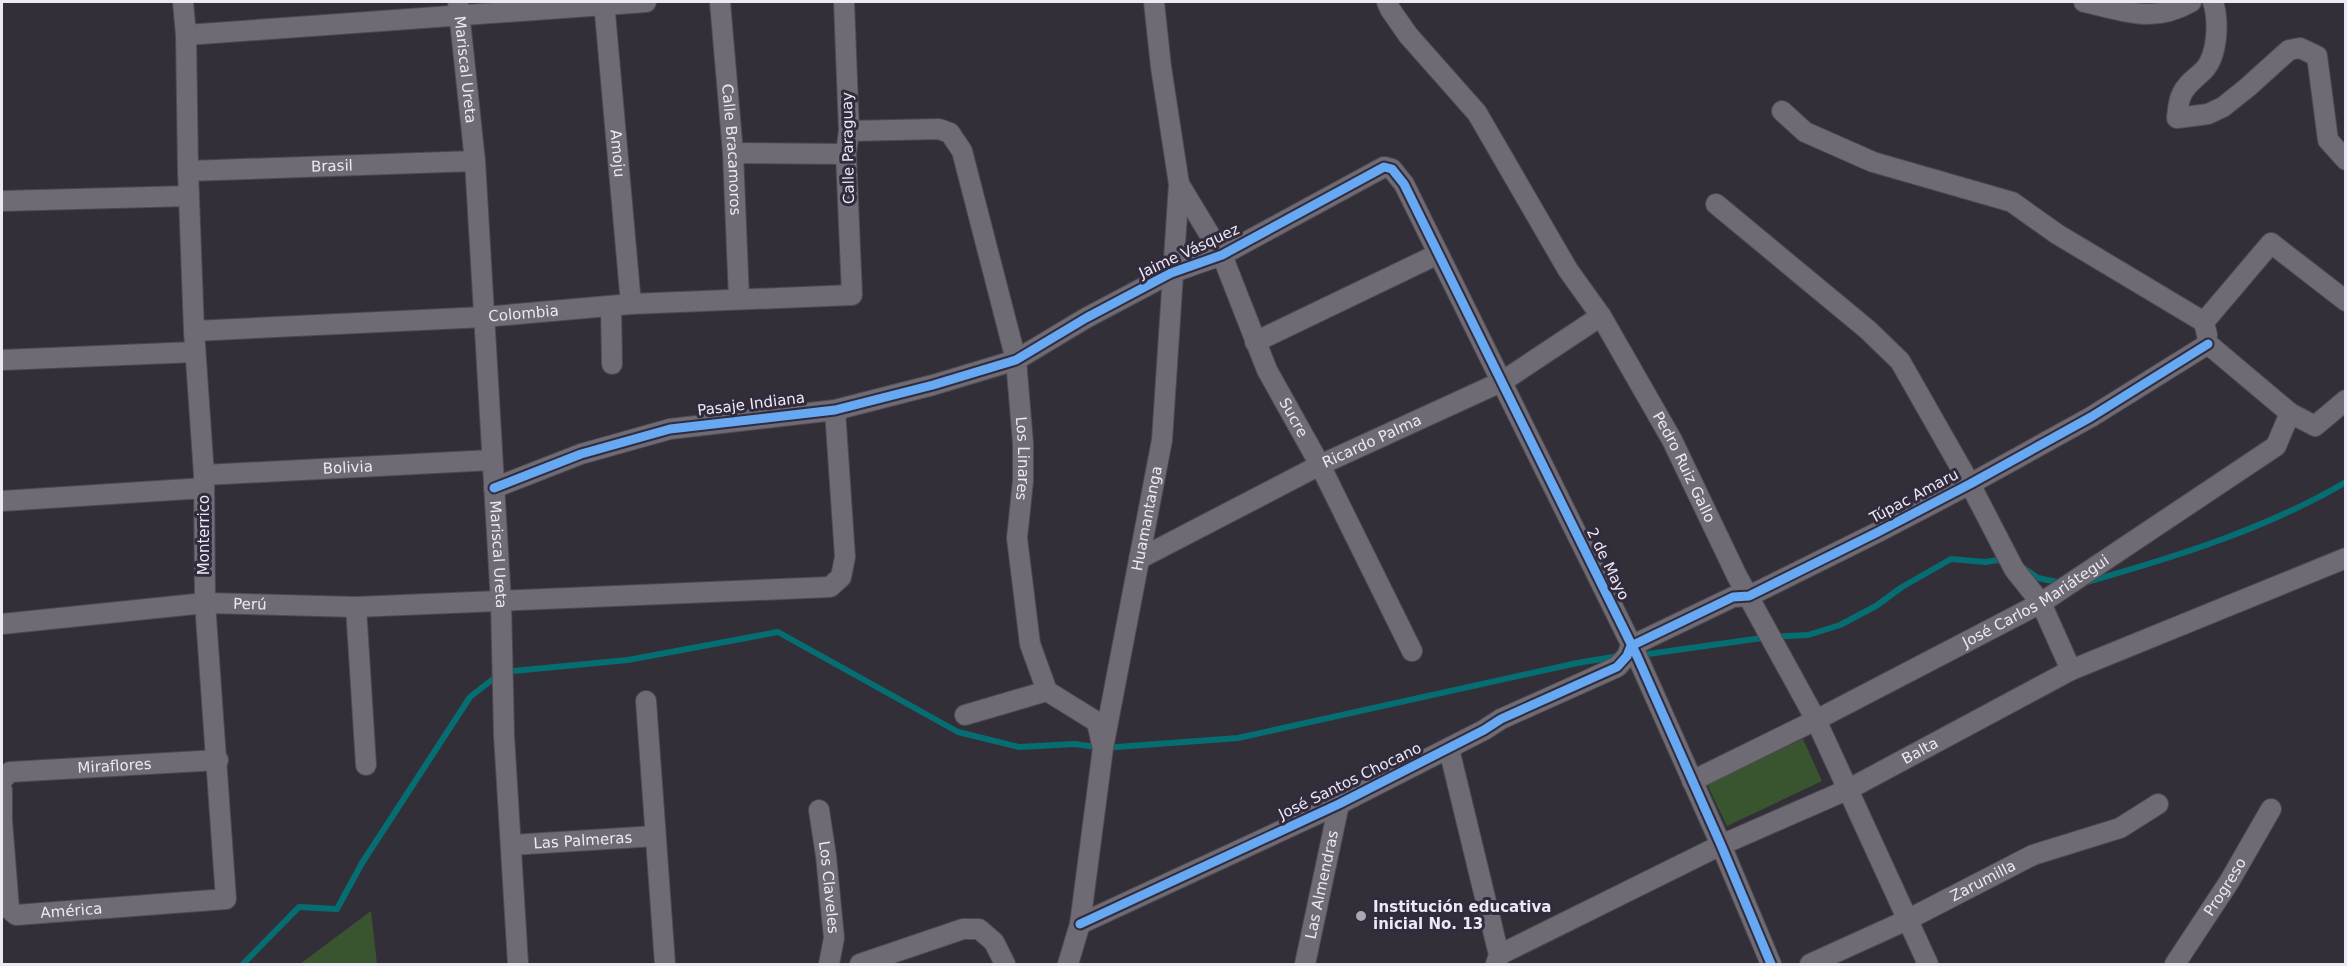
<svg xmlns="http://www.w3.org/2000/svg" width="2347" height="966" font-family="'DejaVu Sans',sans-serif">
<rect width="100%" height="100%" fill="#332f39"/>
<path fill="#395530" d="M 1803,739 L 1822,781 L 1727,826 L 1707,784 Z
M 371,911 L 377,964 L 300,964 Z"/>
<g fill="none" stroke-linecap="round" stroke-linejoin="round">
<path stroke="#056e72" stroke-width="6" d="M 2022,567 L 2038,578 L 2062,583
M 2087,582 C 2175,557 2266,529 2346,482
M 1641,655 L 1769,637 L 1808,635 L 1840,625 L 1876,606 L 1902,587 L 1951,559 L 1985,562 L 2005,559
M 243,964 L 299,907 L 337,909 L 362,863 L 470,697 L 502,672 L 628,660 L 778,632 L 958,732 L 1019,747 L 1075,744 L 1103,748 L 1238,738 L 1577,663 L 1619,656"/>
<g stroke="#4e4a52" stroke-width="22">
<g id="minor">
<path id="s1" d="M 458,2 L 475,161 L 501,602 L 504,735 L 518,964"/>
<path id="s2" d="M 604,2 L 631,304"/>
<path id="s3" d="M 720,2 L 733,153 L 739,299"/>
<path id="s4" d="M 1387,2 L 1390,9 L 1408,35 L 1477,113 L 1568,270 L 1601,316 L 1672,440 L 1737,576 L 1816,720 L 1928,964"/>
<path d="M 2084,2 C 2125,11 2152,24 2191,2"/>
<path d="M 2213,2 C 2219,20 2218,55 2204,70 C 2196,78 2186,84 2182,94 C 2178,101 2178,110 2177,118 L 2208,114 L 2223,107 L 2248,87 L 2289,50 L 2300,48 L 2317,56 L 2328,140 L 2346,160"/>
<path d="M 186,35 L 646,2"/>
<path d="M 1782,111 L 1805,132 L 1873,162 L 2012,202 L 2057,234 L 2204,322"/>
<path id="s5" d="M 849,131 L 939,129 L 950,133 L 962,151 L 1016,360 L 1023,443 L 1023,481 L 1017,538 L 1030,644 L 1047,691 L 1097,722 L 1102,745"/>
<path d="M 733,153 L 846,154"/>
<path id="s6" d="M 188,171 L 475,161"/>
<path id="s7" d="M 1179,184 L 1222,255 L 1267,370 L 1320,465 L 1412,651"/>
<path d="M 2,201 L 189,196"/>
<path d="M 1716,204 L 1868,330 L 1900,361 L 1970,484 L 2014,569 L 2041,603 L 2071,670"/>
<path d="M 611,306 L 612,364"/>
<path id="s8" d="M 194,331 L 484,317 L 631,304 L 852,295 L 846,154 L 849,131 L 844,2"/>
<path d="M 2207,335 L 2204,322 L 2271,243 L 2346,301"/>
<path d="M 1255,342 L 1438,254"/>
<path d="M 2208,344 L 2290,413"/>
<path d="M 2,360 L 195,352"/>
<path id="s9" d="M 204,475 L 492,460"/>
<path d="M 494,488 L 581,454 L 670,429 L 835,410 L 933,385 L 1016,360 L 1086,318 L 1171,273 L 1222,255 L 1384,167 L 1392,169 L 1404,184 L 1637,656 L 1721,845 L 1771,964"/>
<path d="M 2,501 L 204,488"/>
<path id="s10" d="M 1139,559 L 1320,465 L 1503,381 L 1601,316"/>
<path d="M 356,607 L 366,765"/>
<path id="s11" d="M 2,624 L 205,603 L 356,607 L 830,587 L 841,577 L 845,557 L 835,410"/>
<path d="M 646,701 L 665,964"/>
<path d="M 965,715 L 1047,691"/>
<path d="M 1449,749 L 1499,955 L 1496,964"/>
<path id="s12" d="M 2,780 L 10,772 L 218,760"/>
<path id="s13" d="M 1692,781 L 1816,720 L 2041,603 L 2276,446 L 2290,413 L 2315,426 L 2346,400"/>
<path d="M 2,790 L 2,816"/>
<path id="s14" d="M 819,810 L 826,856 L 834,938 L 829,964"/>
<path id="s15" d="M 2,820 L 9,909 L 16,915 L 226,899 L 205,603 L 204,475 L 194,331 L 188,171 L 186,35 L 183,2"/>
<path id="s16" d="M 511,845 L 655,836"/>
<path d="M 1080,924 L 1339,804 L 1484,730 L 1501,719 L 1617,667 L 1627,656 L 1631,646 L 1733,597 L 1749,596 L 1878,532 L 1970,484 L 2091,417 L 2208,344"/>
<path id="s17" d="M 1499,955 L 1721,845 L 1849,789 L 2071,670 L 2346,558"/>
<path d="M 860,964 L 963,929 L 979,929 L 994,942 L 1005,964"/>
<path id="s18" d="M 1068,964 L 1080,924 L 1103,748 L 1162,440 L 1179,184 L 1161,67 L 1154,2"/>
<path id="s19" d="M 1305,964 L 1339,804"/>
<path id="s20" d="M 1810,964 L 1907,920 L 2033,855 L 2120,828 L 2158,804"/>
<path id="s21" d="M 2175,964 L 2229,882 L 2271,809"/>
</g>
</g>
<use href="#minor" stroke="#6e6b74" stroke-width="20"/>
<g stroke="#322b3d" stroke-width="13">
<path id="cycleway" d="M 494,488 L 581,454 L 670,429 L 835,410 L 933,385 L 1016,360 L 1086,318 L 1171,273 L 1222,255 L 1384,167 L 1392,169 L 1404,184 L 1637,656 L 1721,845 L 1771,964
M 1080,924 L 1339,804 L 1484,730 L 1501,719 L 1617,667 L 1627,656 L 1631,646 L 1733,597 L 1749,596 L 1878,532 L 1970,484 L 2091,417 L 2208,344"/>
</g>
<use href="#cycleway" stroke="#66a8f1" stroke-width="9"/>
</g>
<circle fill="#aba7b3" stroke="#322b3d" stroke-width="2" cx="1361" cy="916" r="6"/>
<g text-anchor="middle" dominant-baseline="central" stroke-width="6" stroke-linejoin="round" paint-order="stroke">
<g font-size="15" fill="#ece8f4" stroke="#322b3d">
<text stroke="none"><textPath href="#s1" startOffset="68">Mariscal Ureta</textPath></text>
<text transform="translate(848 148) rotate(-91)">Calle Paraguay</text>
<text stroke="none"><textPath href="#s3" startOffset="148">Calle Bracamoros</textPath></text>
<text stroke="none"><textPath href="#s2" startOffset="152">Amoju</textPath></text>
<text stroke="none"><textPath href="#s6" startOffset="144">Brasil</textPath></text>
<text transform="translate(1189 251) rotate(-25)">Jaime Vásquez</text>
<text stroke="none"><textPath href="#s8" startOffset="330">Colombia</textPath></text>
<text transform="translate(751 404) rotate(-7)">Pasaje Indiana</text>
<text stroke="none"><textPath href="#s7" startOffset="261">Sucre</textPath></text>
<text stroke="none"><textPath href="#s10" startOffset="261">Ricardo Palma</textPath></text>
<text stroke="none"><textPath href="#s5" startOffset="438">Los Linares</textPath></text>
<text stroke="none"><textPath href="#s9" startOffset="144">Bolivia</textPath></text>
<text stroke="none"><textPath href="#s4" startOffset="554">Pedro Ruiz Gallo</textPath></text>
<text transform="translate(1914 496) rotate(-28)">Túpac Amaru</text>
<text stroke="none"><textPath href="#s18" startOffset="453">Huamantanga</textPath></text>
<text transform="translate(204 535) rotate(-90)">Monterrico</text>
<text stroke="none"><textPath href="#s1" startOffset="554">Mariscal Ureta</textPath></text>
<text transform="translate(1608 564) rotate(64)">2 de Mayo</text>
<text stroke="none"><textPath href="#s13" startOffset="388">José Carlos Mariátegui</textPath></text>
<text stroke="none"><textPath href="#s11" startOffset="249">Perú</textPath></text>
<text stroke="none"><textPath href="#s17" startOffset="468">Balta</textPath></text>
<text stroke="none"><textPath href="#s12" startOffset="116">Miraflores</textPath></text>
<text transform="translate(1350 781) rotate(-26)">José Santos Chocano</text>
<text stroke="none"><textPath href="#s16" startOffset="72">Las Palmeras</textPath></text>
<text stroke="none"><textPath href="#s20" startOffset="192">Zarumilla</textPath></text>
<text stroke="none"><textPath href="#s19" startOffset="81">Las Almendras</textPath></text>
<text stroke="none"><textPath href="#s14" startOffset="78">Los Claveles</textPath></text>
<text stroke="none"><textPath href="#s21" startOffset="92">Progreso</textPath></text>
<text stroke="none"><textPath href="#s15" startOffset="154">América</textPath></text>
</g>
<g font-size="15" font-weight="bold" fill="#ece8f4" stroke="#322b3d" text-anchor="start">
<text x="1373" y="907">Institución educativa<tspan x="1373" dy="17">inicial No. 13</tspan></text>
</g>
</g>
<rect width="2347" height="966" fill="none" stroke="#ece8f4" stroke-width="6"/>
</svg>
